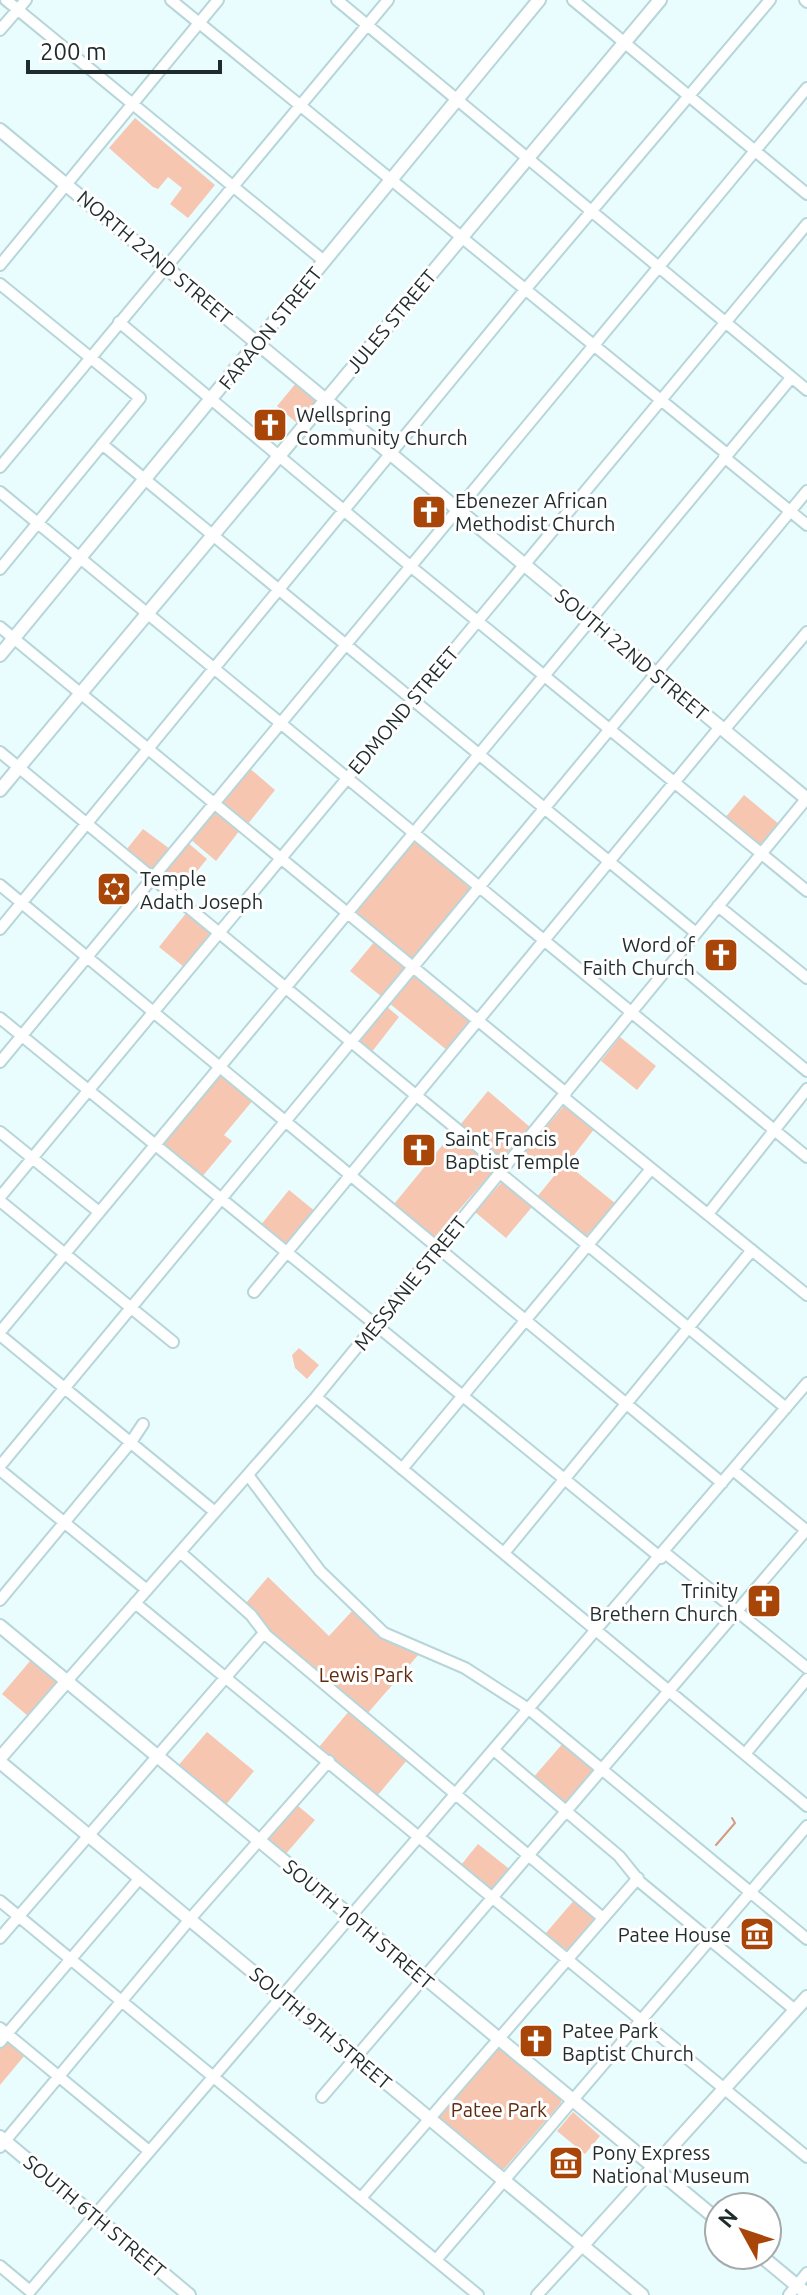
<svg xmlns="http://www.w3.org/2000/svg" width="807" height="2295" font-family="Ubuntu,sans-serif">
<rect width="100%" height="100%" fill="#e9fcfe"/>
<path fill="#f6c6b1" d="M 135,118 L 215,185 L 188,218 L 170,204 L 182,188 L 168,177 L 158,189 L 153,187 L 109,148 Z
M 297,382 L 317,400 L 298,424 L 277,406 Z
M 248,767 L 275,790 L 247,825 L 222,802 Z
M 744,795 L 779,824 L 760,846 L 724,819 Z
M 216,810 L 240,830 L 216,861 L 190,839 Z
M 143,829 L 170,849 L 152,871 L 126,850 Z
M 413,840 L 471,889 L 411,960 L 354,913 L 355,908 Z
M 187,842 L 207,859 L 178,894 L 159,877 Z
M 187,912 L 210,933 L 184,967 L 159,947 Z
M 375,941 L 405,967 L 382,997 L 350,971 Z
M 414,974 L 471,1021 L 448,1051 L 389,1003 Z
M 386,1006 L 399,1017 L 371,1053 L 358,1040 Z
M 620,1037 L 656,1066 L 637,1090 L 601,1061 Z
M 221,1073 L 254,1099 L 224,1135 L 232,1141 L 201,1178 L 162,1144 Z
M 488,1091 L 530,1127 L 502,1158 L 460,1125 Z
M 565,1105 L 595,1128 L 567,1164 L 616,1204 L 585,1237 L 537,1197 L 554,1176 L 524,1152 Z
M 454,1131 L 495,1169 L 435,1237 L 394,1204 Z
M 502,1182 L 532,1207 L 506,1238 L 475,1212 Z
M 289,1190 L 316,1212 L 286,1246 L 260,1226 Z
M 299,1348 L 319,1365 L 307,1379 L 295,1368 L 292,1355 Z
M 268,1577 L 329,1636 L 353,1610 L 387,1640 L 419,1654 L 367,1714 L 272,1635 L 246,1603 Z
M 31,1660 L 56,1682 L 28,1716 L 2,1694 Z
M 350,1710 L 408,1759 L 377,1796 L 319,1747 Z
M 207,1732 L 254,1771 L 224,1807 L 177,1767 Z
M 564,1742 L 597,1769 L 566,1805 L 532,1779 Z
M 297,1805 L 315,1820 L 284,1856 L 268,1838 Z
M 478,1844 L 512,1871 L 492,1890 L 461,1865 Z
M 576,1898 L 597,1918 L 567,1950 L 545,1934 Z
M 8,2041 L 25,2055 L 0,2085 L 0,2047 Z
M 500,2048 L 561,2099 L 561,2103 L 504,2169 L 499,2170 L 437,2116 L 494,2050 Z
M 573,2112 L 600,2136 L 585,2154 L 557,2131 Z"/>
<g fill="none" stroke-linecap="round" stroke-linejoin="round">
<path stroke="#d59a80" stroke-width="2" d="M 716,1845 L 735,1823 L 732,1818"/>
<g stroke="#b7d6d9" stroke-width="14">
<path id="minor" d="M 6,0 L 324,261
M 171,0 L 727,454
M 337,0 L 807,390
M 573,0 L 807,194
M 805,0 L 807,2
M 0,30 L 26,0
M 0,265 L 218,0
M 0,284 L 140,398 L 0,569
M 119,322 L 409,565 L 807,891
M 102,444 L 696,933
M 724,457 L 807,525
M 0,467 L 388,0
M 0,492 L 807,1157
M 0,627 L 566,1093
M 724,730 L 807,632
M 0,752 L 504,1168
M 0,885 L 722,1483
M 718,906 L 807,978
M 0,929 L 524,291 L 770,0
M 674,961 L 807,1071
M 0,1018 L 661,1558
M 0,1062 L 807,88
M 563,1097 L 807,1295
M 0,1132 L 99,1212
M 500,1173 L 786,1408
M 0,1197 L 807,224
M 0,1201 L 173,1342
M 708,1214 L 807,1089
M 254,1292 L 720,727
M 0,1332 L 791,378
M 0,1335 L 215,1512
M 316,1397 L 807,1806
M 0,1466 L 807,491
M 402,1469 L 651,1169
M 0,1470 L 147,1590
M 733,1470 L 807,1531
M 248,1475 L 320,1571 L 384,1633 L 465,1668 L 530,1710 L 807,1939
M 180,1552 L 251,1615 L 266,1635 L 603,1918
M 504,1553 L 752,1250
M 665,1553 L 807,1668
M 0,1600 L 131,1442 L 143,1424
M 135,1603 L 807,2157
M 67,1681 L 316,1397 L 807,798
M 495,1751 L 619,1856 L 640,1882 L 795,2010
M 745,1754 L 807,1679
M 0,1901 L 478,2295
M 0,1938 L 264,1633
M 0,2028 L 149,2151
M 0,2042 L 140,1878
M 322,2097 L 807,1529
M 0,2147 L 190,1919 L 329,1761
M 361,2198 L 638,1878
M 436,2260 L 807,1826
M 0,2266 L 30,2291 L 807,1383
M 537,2295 L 583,2245
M 789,2295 L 807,2273"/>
</g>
<g stroke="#b7d6d9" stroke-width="16">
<path id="major" d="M 0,130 L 807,799
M 0,655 L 539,0
M 0,790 L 660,0
M 0,1626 L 719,2221
M 0,1758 L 67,1681
M 0,1762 L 642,2295
M 0,2137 L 189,2295
M 583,2245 L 807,1997
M 760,2255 L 807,2294"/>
</g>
<use href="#minor" stroke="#fff" stroke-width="10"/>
<use href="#major" stroke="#fff" stroke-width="12"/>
</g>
<defs>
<g id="church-square" transform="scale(1.8)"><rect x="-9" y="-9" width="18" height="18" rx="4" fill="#a8460a" stroke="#fff"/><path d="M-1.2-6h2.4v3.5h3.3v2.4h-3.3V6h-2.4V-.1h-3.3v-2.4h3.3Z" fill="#fff"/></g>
<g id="synagogue-square" transform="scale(1.8)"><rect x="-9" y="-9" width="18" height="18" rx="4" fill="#a8460a" stroke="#fff"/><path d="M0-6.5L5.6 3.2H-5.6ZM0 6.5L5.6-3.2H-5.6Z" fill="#fff"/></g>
<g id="museum-square" transform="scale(1.8)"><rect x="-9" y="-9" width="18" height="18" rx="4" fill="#a8460a" stroke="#fff"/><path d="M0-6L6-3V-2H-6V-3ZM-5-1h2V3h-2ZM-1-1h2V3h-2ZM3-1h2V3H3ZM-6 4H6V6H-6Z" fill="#fff"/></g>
</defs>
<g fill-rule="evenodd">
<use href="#church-square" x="270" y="425"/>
<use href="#church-square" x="429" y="512"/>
<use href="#synagogue-square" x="114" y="889"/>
<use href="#church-square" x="721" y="955"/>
<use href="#church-square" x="419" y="1150"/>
<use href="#church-square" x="764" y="1601"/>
<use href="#museum-square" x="757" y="1934"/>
<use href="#church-square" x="536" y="2041"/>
<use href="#museum-square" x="566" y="2163"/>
</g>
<g text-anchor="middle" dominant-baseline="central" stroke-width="6" stroke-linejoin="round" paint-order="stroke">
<g font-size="20" fill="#1f2b2c" stroke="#fff">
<text transform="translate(155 257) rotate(40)">NORTH 22ND STREET</text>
<text transform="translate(391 321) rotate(-50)">JULES STREET</text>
<text transform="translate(270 328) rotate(-51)">FARAON STREET</text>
<text transform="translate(632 654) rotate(40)">SOUTH 22ND STREET</text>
<text transform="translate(403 710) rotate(-50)">EDMOND STREET</text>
<text transform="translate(410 1283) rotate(-51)">MESSANIE STREET</text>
<text transform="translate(359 1924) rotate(40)">SOUTH 10TH STREET</text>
<text transform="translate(321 2028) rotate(40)">SOUTH 9TH STREET</text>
<text transform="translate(95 2216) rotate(40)">SOUTH 6TH STREET</text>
</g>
<g font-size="20" fill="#1f2b2c" stroke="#fff" text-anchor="start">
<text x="296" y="414">Wellspring<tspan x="296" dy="23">Community Church</tspan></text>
<text x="455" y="500">Ebenezer African<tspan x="455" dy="23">Methodist Church</tspan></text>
<text x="140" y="878">Temple<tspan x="140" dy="23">Adath Joseph</tspan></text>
<text x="695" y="944" text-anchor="end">Word of<tspan x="695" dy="23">Faith Church</tspan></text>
<text x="445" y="1138">Saint Francis<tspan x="445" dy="23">Baptist Temple</tspan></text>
<text x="738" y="1590" text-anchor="end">Trinity<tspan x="738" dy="23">Brethern Church</tspan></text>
<text x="731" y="1934" text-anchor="end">Patee House</text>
<text x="562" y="2030">Patee Park<tspan x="562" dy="23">Baptist Church</tspan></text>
<text x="592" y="2152">Pony Express<tspan x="592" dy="23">National Museum</tspan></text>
</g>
<g font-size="20" fill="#612b0f" stroke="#fff">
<text x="366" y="1674">Lewis Park</text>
<text x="499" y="2109">Patee Park</text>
</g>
</g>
<g transform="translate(743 2231) rotate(310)"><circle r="38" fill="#ffffff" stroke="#a5aaab" stroke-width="2"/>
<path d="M0-6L14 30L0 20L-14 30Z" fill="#a8460a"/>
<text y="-12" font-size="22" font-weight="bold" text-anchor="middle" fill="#1f2b2c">N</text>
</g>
<path d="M28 60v12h192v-12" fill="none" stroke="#1f2b2c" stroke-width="4"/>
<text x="40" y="60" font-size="24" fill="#1f2b2c" stroke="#ffffff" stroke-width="6" paint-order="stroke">200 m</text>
</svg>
